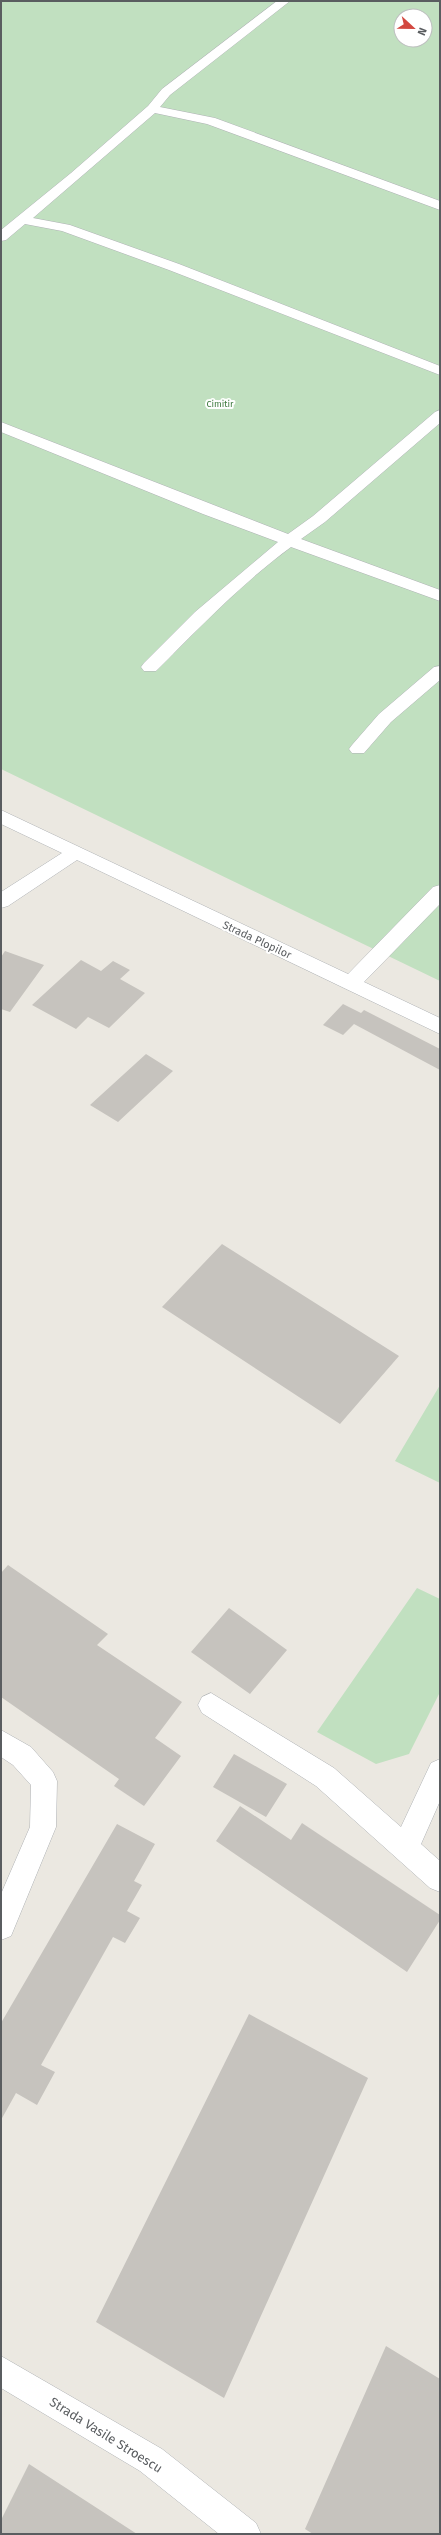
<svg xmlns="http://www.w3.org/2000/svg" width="441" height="2535" font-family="'Fira Sans',sans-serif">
<rect width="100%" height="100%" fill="#ebe8e1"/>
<path fill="#c1e0c0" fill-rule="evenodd" d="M 1,1 L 440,1 L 440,981 L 1,769 ZM 401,16 L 425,16 L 425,40 L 401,40 Z
M 440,1385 L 440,1483 L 395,1461 Z
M 417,1588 L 440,1599 L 440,1692 L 409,1754 L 376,1764 L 317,1732 Z"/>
<path fill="#c6c3be" d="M 5,951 L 44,965 L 10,1012 L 1,1009 L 1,957 Z
M 81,960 L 101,971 L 113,961 L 130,970 L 120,979 L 145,993 L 109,1028 L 88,1017 L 76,1029 L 32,1005 Z
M 343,1004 L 361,1013 L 364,1010 L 440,1049 L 440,1070 L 354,1024 L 343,1035 L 323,1025 Z
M 146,1054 L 173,1071 L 118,1122 L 90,1105 Z
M 222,1244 L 399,1356 L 340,1424 L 162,1307 Z
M 8,1565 L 108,1634 L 97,1645 L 182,1702 L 155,1738 L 181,1756 L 144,1806 L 114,1786 L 119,1779 L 1,1697 L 1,1573 Z
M 229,1608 L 287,1650 L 250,1694 L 191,1652 Z
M 234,1754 L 287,1784 L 266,1817 L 213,1787 Z
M 240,1806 L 291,1840 L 302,1823 L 440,1915 L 440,1920 L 407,1972 L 216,1841 Z
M 117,1824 L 155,1844 L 134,1881 L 142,1885 L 127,1911 L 140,1918 L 125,1943 L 113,1937 L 41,2065 L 55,2072 L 37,2105 L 16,2093 L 1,2120 L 1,2023 Z
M 249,2014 L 368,2078 L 224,2398 L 96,2322 Z
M 386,2346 L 440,2379 L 440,2534 L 313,2534 L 305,2529 Z
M 29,2464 L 137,2534 L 1,2534 L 1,2520 Z"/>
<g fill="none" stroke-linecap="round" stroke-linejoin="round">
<g stroke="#afb2b5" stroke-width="1">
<path id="minor" d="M 277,1 L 290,1 L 170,95 L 160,107 L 215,118 L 440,201 L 440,210 L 207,124 L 155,113 L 33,218 L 70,225 L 179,264 L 440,366 L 440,375 L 169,270 L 62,231 L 25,224 L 6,240 L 1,241 L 1,230 L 71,173 L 148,106 L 162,89 Z
M 440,410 L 440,423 L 325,522 L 301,539 L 440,590 L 440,601 L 291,547 C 242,583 199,628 156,671 L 144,671 L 141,667 L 144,663 L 195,612 L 278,542 L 203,514 L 1,432 L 1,422 L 288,534 L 313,516 L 435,412 Z
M 440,666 L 440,680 L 391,722 L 364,753 L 352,753 L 349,749 L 352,745 L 379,714 L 434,667 Z
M 1,810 L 348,974 L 433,887 L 440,885 L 440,904 L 364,982 L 440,1018 L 440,1034 L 77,860 L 8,906 L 1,908 L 1,892 L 62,853 L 1,824 Z
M 211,1693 L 334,1768 L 401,1827 L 431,1763 L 440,1759 L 440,1801 L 421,1844 L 440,1861 L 440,1892 L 430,1888 L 316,1786 L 202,1713 L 198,1705 L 202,1697 Z
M 1,1730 L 31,1747 L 53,1772 L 57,1781 L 56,1827 L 11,1936 L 1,1940 L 1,1894 L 30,1827 L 31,1785 L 13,1765 L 1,1757 Z
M 1,2356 L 162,2449 L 256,2523 L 261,2534 L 219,2534 L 140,2471 L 1,2388 Z"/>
</g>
<use href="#minor" fill="#fff" fill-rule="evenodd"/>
</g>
<g text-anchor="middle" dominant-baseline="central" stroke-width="4" stroke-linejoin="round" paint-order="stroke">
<g font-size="9" fill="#3e7b3f" stroke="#fff">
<text x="220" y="404">Cimitir</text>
</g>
<g font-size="11" fill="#5a5d60" stroke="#fff">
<text transform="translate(257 940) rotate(25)">Strada Plopilor</text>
</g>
<g font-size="13" fill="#5a5d60" stroke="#fff">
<text transform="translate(106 2435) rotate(32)">Strada Vasile Stroescu</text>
</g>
</g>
<rect width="441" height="2535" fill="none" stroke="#5a5d60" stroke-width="4"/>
<g transform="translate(413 28) rotate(112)"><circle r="19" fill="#ffffff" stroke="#bdbebf"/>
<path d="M0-3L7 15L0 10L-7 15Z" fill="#d34840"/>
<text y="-6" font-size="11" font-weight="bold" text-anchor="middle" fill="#5a5d60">N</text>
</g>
</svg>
